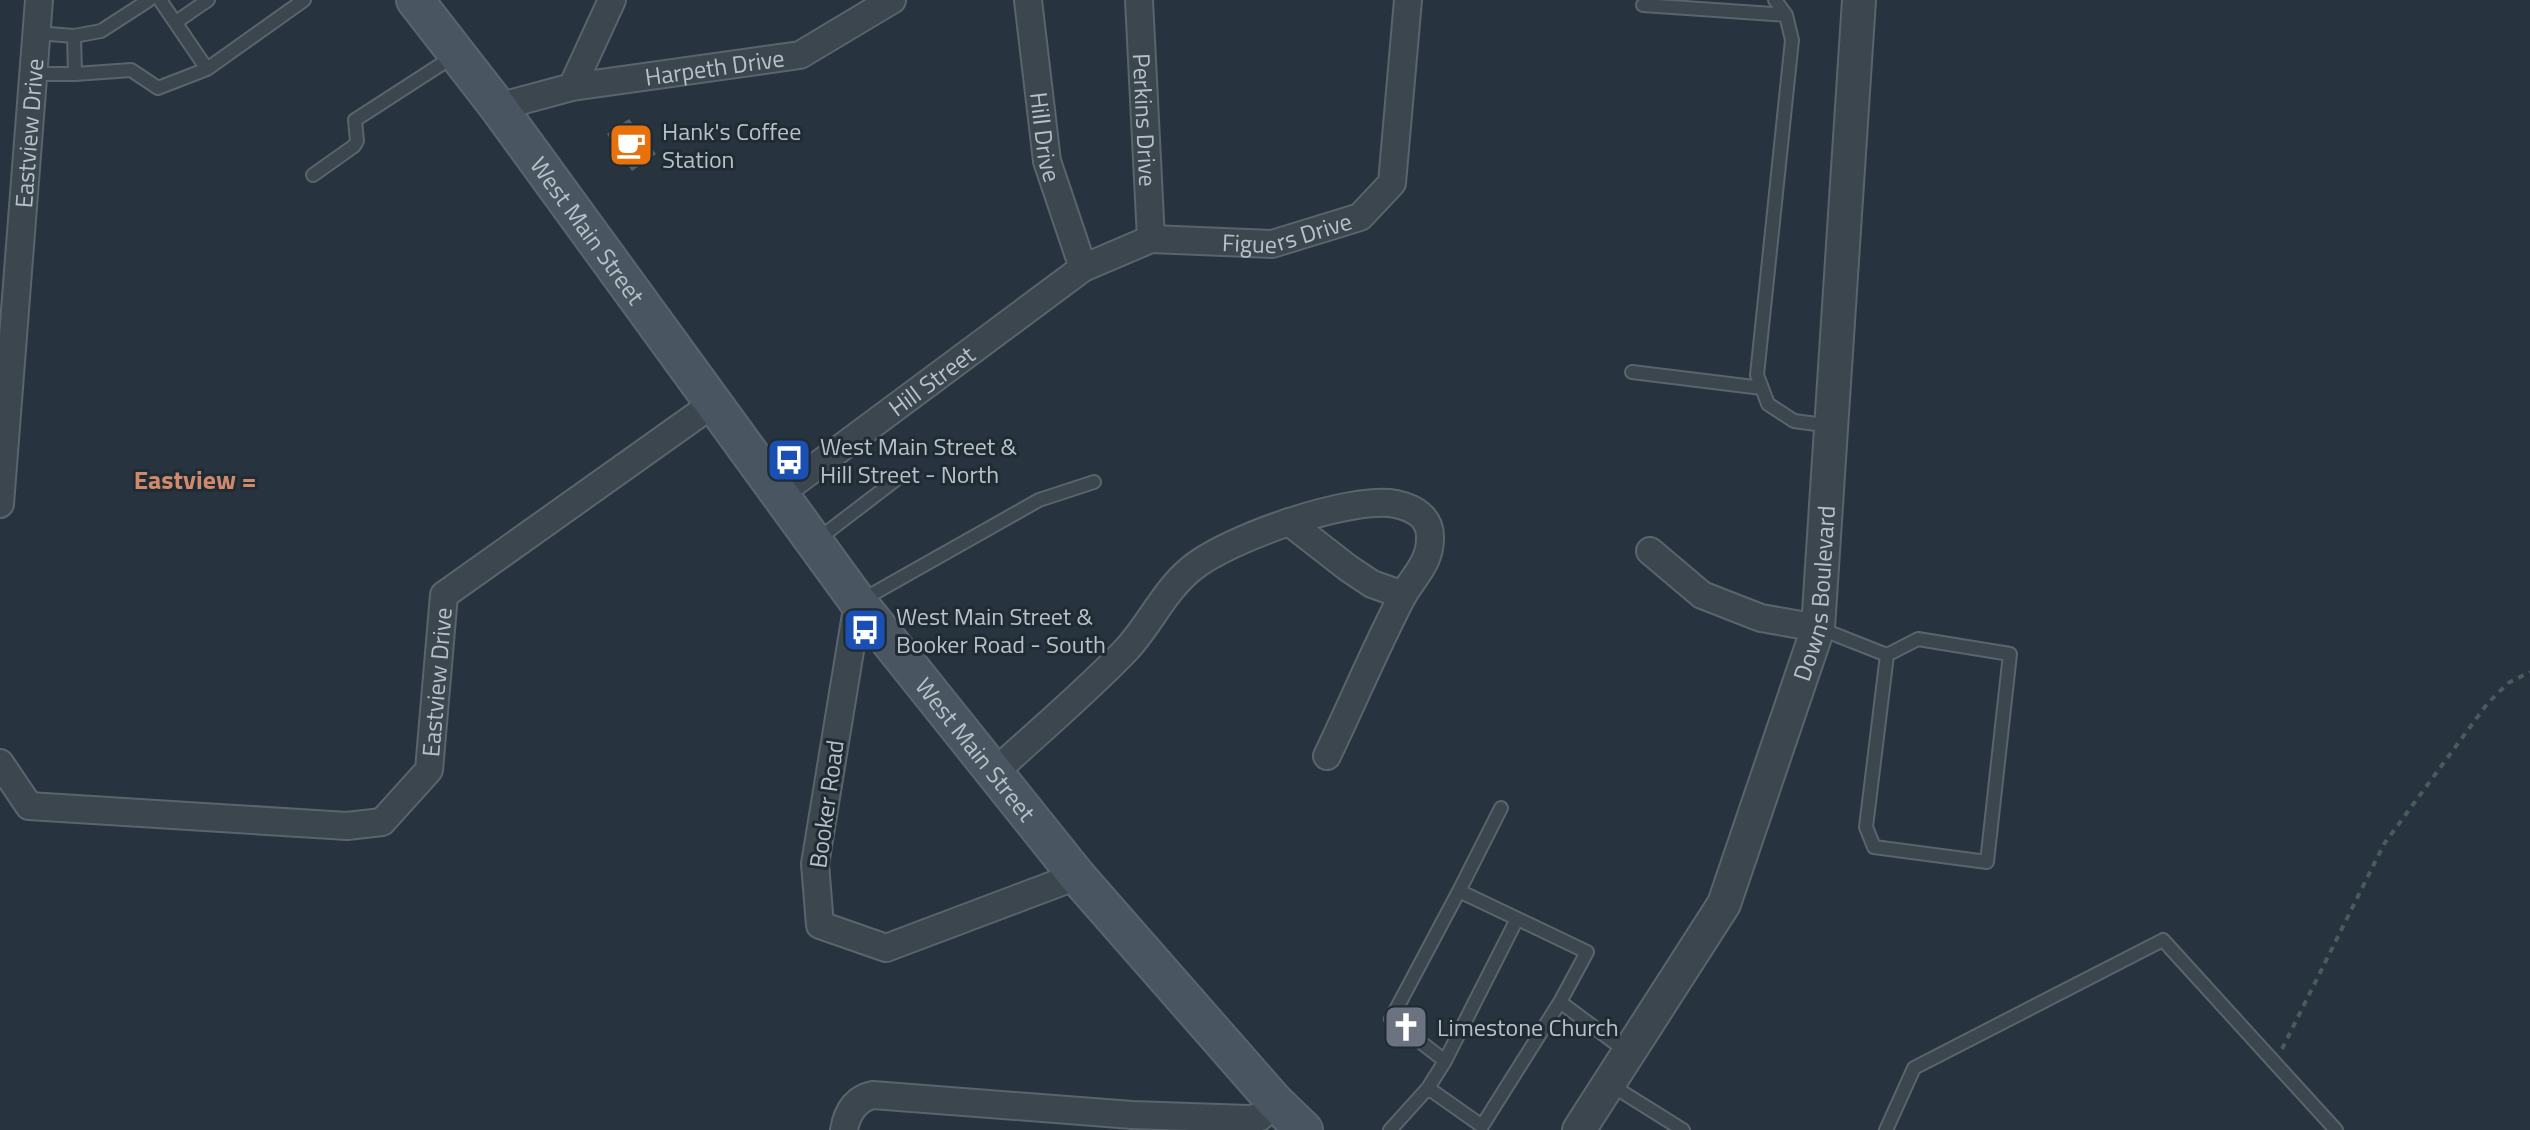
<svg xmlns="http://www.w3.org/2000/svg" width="2530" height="1130" font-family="'Titillium Web',sans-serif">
<rect width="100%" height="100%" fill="#27343f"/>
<path fill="#52616b" d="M 629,119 L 656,154 L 632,171 L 607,134 Z"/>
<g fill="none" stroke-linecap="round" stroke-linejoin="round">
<g stroke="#59646c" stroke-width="16">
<path id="service" d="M 160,0 L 207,69 L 304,0
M 1775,0 L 1786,15 L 1792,40 L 1757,375 L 1768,404 L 1794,421 L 1831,426
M 1643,5 L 1786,15
M 176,22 L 208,0
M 74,36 L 101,31 L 149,0
M 34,74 L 75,74 L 74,36 L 37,33
M 75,74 L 131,70 L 158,88 L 207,69
M 313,175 L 354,146 L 357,141 L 355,120 L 454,56
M 1632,372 L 1762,388
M 817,540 L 898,478
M 862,600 L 1039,500 L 1094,482
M 1821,629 L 1887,655 L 1866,827 L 1874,847 L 1987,862 L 2010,654 L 1918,639 L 1887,655
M 1459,891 L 1501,808
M 1560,1002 L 1482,1126 L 1428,1088 L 1445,1061 L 1391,1019 L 1459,891 L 1587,952 L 1560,1002 L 1626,1051
M 1445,1061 L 1517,919
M 1611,1085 L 1683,1130
M 1390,1130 L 1428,1088
M 1886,1130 L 1914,1068 L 2163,940 L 2336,1130"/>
</g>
<g stroke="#59646c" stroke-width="30">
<g id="minor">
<path id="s1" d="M 1028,0 L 1047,161 L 1083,268"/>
<path id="s2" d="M 1139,0 L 1151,239"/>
<path id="s3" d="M 572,87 L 800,55 L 892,0"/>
<path d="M 498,107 L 572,87 L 612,0"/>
<path id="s4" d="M 779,494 L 1083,268 L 1151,239 L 1272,244 L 1360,217 L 1392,183 L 1408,0"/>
<path id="s5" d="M 0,504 L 39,0"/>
<path d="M 1289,522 L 1348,568 L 1372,584 L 1403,595"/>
<path d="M 1650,551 L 1702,595 L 1761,618 L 1818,628"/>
<path d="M 858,602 L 815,864 L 820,925 L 886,948 L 1077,876"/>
<path id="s6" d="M 0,763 L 29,806 L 347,826 L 382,822 L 429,770 L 444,595 L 714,403"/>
<path d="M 994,773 C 1038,732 1085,693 1127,649 C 1150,624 1164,591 1191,569 C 1226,539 1351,495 1396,504 C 1414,508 1431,517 1430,539 C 1430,563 1413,577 1402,597 C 1375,649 1352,704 1327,756"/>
<path d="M 844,1130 C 847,1113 855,1099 873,1095 L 1132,1115 L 1249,1119 L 1260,1117 L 1275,1102"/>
</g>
</g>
<g stroke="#59646c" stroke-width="36">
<g id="tertiary">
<path id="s7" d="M 1579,1130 L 1724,904 L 1818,628 L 1859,0"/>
</g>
</g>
<g stroke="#59646c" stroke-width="40">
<g id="secondary">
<path id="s8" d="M 415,0 L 498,107 L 858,602 L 1077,876 L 1275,1102 L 1304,1130"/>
</g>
</g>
<path stroke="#475c5b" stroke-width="4" stroke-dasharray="6 6" stroke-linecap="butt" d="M 2282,1049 L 2384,844 L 2487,704 L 2508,683 L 2530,672"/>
<use href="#service" stroke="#3b464f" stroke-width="12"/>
<use href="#minor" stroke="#3b464f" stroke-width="26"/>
<use href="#tertiary" stroke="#3b464f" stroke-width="32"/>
<use href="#secondary" stroke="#495661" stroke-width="36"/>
</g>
<defs>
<g id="cafe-square" transform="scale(2.3)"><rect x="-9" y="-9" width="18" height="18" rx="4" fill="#e8710a" stroke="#202b34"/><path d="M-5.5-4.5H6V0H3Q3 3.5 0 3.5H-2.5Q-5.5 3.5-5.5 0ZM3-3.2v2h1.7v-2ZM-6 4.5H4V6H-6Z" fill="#fff"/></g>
<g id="bus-square" transform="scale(2.3)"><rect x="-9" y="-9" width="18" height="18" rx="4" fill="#1a4fb4" stroke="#202b34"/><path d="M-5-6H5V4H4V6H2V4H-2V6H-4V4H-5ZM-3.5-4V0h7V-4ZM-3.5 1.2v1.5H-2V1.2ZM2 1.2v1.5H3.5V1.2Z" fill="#fff"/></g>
<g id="church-square" transform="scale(2.3)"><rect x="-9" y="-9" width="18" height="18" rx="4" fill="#6b7280" stroke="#202b34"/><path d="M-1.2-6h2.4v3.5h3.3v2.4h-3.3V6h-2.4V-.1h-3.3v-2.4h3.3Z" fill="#fff"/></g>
</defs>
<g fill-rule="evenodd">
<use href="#cafe-square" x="631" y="145"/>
<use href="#bus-square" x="789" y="460"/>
<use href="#bus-square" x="865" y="630"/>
<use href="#church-square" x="1406" y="1027"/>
</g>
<g text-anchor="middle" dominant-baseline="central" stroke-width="6" stroke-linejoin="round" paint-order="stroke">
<g font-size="24" fill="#b7c1c9" stroke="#202b34">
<text stroke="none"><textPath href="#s3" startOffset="144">Harpeth Drive</textPath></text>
<text stroke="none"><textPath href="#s2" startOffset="120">Perkins Drive</textPath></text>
<text stroke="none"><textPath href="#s5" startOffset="372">Eastview Drive</textPath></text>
<text stroke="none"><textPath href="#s1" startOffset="138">Hill Drive</textPath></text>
<text stroke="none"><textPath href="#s4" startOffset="590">Figuers Drive</textPath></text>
<text stroke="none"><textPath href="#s8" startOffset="288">West Main Street</textPath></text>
<text stroke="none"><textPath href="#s4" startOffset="190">Hill Street</textPath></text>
<text stroke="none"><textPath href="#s7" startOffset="594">Downs Boulevard</textPath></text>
<text stroke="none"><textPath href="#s6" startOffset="564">Eastview Drive</textPath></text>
<text stroke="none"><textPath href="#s8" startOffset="936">West Main Street</textPath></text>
<text transform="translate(826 804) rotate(-82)">Booker Road</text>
</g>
<g font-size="24" fill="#b7c1c9" stroke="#202b34" text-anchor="start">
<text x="662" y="131">Hank's Coffee<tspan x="662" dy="28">Station</tspan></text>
<text x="820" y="446">West Main Street &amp;<tspan x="820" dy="28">Hill Street - North</tspan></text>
<text x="896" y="616">West Main Street &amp;<tspan x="896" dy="28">Booker Road - South</tspan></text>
<text x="1437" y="1027">Limestone Church</text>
</g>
<g font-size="26" font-weight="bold" fill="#cf896c" stroke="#202b34">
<text x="195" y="479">Eastview =</text>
</g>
</g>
</svg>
